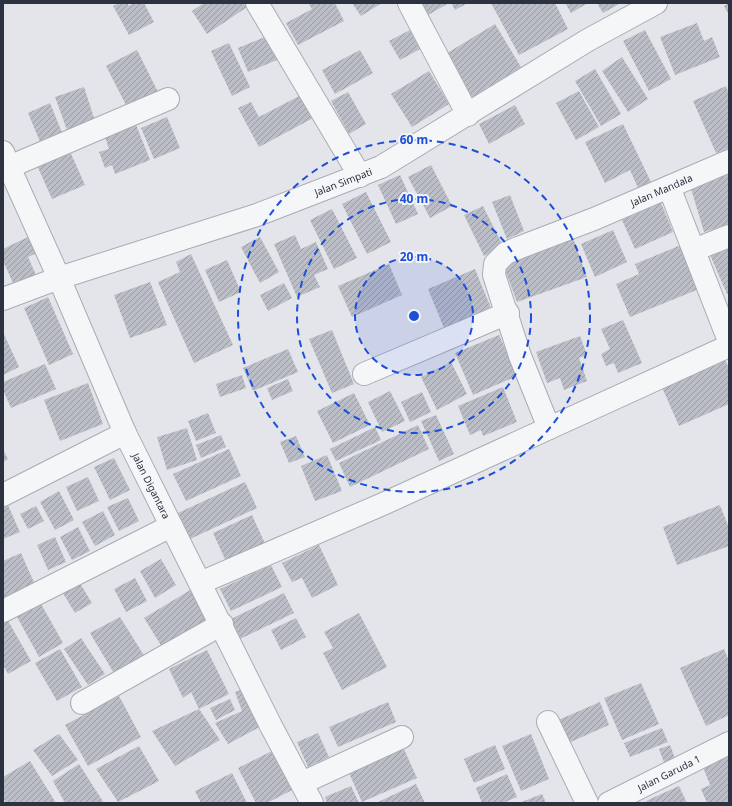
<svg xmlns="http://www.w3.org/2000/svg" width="732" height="806" font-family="'Noto Sans',sans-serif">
<defs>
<pattern id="building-hatch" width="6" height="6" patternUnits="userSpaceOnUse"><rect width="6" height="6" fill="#bbbec6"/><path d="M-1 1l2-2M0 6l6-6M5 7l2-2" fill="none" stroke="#989ba2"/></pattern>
</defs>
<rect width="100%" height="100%" fill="#e3e5ea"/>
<path fill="url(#building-hatch)" d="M 119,3 L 127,3 L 129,6 L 134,3 L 144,3 L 154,22 L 129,35 L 113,6 Z
M 204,3 L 253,3 L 207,34 L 192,11 Z
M 308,3 L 335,3 L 344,21 L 298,45 L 286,23 L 312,9 Z
M 352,3 L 382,3 L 361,16 Z
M 421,3 L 449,3 L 428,15 Z
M 451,3 L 468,3 L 455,10 Z
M 491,3 L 555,3 L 568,29 L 519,55 Z
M 565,3 L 588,3 L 571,13 Z
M 597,3 L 621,3 L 603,13 Z
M 729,3 L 729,15 L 724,6 Z
M 697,23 L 704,41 L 712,37 L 720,57 L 675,75 L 660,37 Z
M 495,24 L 521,67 L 471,98 L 444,55 Z
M 410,30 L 420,49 L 400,60 L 389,41 Z
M 645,30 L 671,79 L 649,91 L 623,41 Z
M 267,36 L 277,60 L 248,72 L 238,48 Z
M 229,43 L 250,87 L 232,96 L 211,51 Z
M 137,50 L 159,94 L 128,109 L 106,66 Z
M 360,50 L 373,73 L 335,94 L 322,70 Z
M 622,57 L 648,99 L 628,112 L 602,71 Z
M 595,69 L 621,114 L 601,126 L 575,81 Z
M 429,71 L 449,104 L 412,127 L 391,94 Z
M 726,86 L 729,94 L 729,148 L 716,153 L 693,101 Z
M 84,87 L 95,121 L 67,130 L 55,97 Z
M 579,91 L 599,127 L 576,140 L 556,103 Z
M 348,92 L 366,124 L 349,134 L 331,101 Z
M 303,94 L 315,117 L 259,147 L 238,108 L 251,102 L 259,117 Z
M 50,103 L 63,135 L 41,144 L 28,113 Z
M 515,105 L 525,124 L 489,144 L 479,124 Z
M 167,117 L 180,148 L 154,159 L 141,128 Z
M 135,122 L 150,160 L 115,174 L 112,165 L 105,168 L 99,152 L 109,149 L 104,134 Z
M 623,124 L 652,184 L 639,190 L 630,170 L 605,183 L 585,142 Z
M 68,147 L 85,185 L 52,199 L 35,161 Z
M 431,165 L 452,206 L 430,218 L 408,177 Z
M 729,170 L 729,224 L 704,232 L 689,182 Z
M 400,175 L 418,214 L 396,224 L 378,185 Z
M 366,192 L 391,242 L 367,254 L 342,204 Z
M 510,195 L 524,231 L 507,239 L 492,202 Z
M 661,203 L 673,232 L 635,249 L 622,220 Z
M 483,206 L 503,246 L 484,256 L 464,215 Z
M 332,209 L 357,258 L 334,269 L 310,220 Z
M 613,230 L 627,262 L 595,277 L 581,244 Z
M 295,235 L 301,249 L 316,242 L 328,269 L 314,275 L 320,287 L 297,297 L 274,244 Z
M 30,236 L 37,253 L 28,257 L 36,275 L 14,285 L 3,261 L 3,249 Z
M 260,237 L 279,272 L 260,283 L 241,247 Z
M 573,238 L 587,277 L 517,302 L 503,264 Z
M 729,239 L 729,294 L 727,294 L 707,248 Z
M 681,245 L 699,289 L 630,317 L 616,284 L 639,274 L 635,264 Z
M 191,254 L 233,345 L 194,363 L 158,282 L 180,272 L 176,262 Z
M 227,260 L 241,292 L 219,302 L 205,270 Z
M 389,264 L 402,295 L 352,317 L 338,286 Z
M 475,269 L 493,313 L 446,333 L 428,289 Z
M 150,282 L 167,325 L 130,338 L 114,295 Z
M 284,283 L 292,298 L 268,311 L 260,295 Z
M 48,297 L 73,354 L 49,365 L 24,308 Z
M 623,320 L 642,363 L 618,373 L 614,363 L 606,366 L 601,354 L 610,349 L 601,329 Z
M 332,330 L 354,384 L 332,393 L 309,339 Z
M 3,332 L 19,367 L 3,375 Z
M 499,335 L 517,376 L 473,395 L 455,353 Z
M 580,336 L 587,355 L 579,358 L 587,381 L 564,390 L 560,378 L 547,383 L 536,352 Z
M 288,349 L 298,372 L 253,391 L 243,368 Z
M 724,358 L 729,368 L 729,404 L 679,426 L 660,383 Z
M 451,362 L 467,394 L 437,410 L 421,377 Z
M 45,364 L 56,389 L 11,408 L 3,390 L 3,382 Z
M 242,375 L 246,388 L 220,397 L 216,384 Z
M 288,379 L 293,391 L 272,400 L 267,388 Z
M 88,383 L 103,424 L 60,441 L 44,400 Z
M 503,387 L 517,422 L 483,436 L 481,430 L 470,435 L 458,406 Z
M 390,391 L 405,421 L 382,432 L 368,402 Z
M 422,392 L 431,412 L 410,422 L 401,402 Z
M 354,393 L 370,425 L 333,443 L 317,411 Z
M 208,413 L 216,433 L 196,441 L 188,421 Z
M 436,415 L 454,454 L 439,461 L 421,421 Z
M 418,425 L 429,449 L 350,487 L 339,463 Z
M 375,427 L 381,440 L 336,461 L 330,449 Z
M 187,428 L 197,460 L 167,470 L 157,437 Z
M 221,435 L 226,447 L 201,458 L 196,445 Z
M 296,436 L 305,457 L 289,463 L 280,442 Z
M 3,449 L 8,459 L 3,462 Z
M 229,449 L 241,476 L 186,501 L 173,474 Z
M 327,455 L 342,491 L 315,501 L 301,466 Z
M 114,458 L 130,490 L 110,500 L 94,467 Z
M 88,477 L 99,501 L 77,511 L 66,487 Z
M 245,482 L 257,508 L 190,539 L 178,513 Z
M 59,491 L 74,520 L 55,530 L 40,502 Z
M 128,498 L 139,521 L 119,531 L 107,507 Z
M 7,503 L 20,532 L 3,539 L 3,505 Z
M 720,505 L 729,528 L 729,546 L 677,565 L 663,527 Z
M 36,506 L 44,521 L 28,529 L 20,514 Z
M 103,511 L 115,535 L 95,546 L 82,522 Z
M 252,515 L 268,550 L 229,568 L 213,533 Z
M 78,527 L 90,551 L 72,560 L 60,537 Z
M 55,537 L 66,562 L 48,570 L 37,545 Z
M 319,545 L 338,585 L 312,598 L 302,578 L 292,582 L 282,563 Z
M 21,553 L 36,587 L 3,602 L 3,561 Z
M 161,559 L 176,585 L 155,598 L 140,571 Z
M 271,565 L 282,587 L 231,611 L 220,589 Z
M 135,578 L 147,601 L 126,612 L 114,589 Z
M 78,580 L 92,603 L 75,613 L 61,590 Z
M 192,589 L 213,623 L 165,652 L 144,618 Z
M 284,593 L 294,613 L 240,639 L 231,619 Z
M 40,602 L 63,643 L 39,657 L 16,615 Z
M 359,613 L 387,667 L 342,690 L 323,653 L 333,648 L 324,632 Z
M 120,617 L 145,657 L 115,675 L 90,633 Z
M 296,618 L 306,637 L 281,650 L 271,630 Z
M 7,619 L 31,661 L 8,674 L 3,665 L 3,622 Z
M 81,638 L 105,674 L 88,685 L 64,649 Z
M 60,649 L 82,687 L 57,701 L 35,663 Z
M 724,649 L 729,661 L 729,715 L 706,726 L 680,668 Z
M 207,650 L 229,694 L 199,709 L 191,692 L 183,698 L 169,669 Z
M 641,683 L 659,724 L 622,740 L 604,698 Z
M 246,688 L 269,722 L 228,744 L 215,723 L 242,711 L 235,692 Z
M 119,696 L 141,737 L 88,766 L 65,725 Z
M 230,699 L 235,710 L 216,720 L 210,708 Z
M 388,702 L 396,722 L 338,747 L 329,727 Z
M 600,702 L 609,725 L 566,744 L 556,721 Z
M 199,709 L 220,740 L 175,766 L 152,731 Z
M 662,728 L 668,742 L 630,757 L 624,743 Z
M 318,733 L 329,757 L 308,767 L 297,742 Z
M 59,734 L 78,760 L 52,776 L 33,750 Z
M 531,734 L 549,779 L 521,791 L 502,746 Z
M 495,745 L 505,769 L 474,783 L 464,759 Z
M 670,745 L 676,761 L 665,765 L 659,749 Z
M 139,746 L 159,781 L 118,802 L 96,769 Z
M 403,747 L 417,778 L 362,802 L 348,771 Z
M 276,749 L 296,788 L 267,803 L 256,803 L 238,768 Z
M 729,756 L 729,803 L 707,803 L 701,789 L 710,785 L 703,767 Z
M 30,761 L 56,803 L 6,803 L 3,797 L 3,777 Z
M 79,764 L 104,803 L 65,803 L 53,781 Z
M 232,773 L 247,803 L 201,803 L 195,791 Z
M 507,774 L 517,797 L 503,803 L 482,803 L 476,788 Z
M 416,784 L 425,803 L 376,803 Z
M 351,786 L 359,803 L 327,803 L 325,797 Z
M 679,786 L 687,803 L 647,803 L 646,801 Z
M 542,794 L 546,803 L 519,803 Z"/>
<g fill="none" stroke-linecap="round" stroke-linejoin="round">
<g stroke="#a8acb4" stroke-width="24">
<g id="minor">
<path d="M 257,3 L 360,176"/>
<path d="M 409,3 L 468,115"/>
<path d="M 3,152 L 9,167 L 168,99"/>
<path id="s1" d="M 3,170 L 9,167 L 59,278 L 125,433 L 271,726 L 312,803"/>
<path d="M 669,187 L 729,341"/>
<path d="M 694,250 L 729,236"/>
<path id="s2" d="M 3,299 L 59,278 L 257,215 L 381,167 L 588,40 L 656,3"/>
<path d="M 364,374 L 508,313"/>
<path id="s3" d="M 549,428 L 520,356 L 494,275 L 495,264 L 506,253 L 518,248 L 594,219 L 729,161"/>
<path d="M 3,495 L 125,433"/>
<path d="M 200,583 L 383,504 L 729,346"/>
<path d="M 3,611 L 171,526"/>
<path d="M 82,703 L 222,624"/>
<path d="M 548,722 L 587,803"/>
<path d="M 302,783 L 402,737"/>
<path id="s4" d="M 609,803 L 729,743"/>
</g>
</g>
<use href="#minor" stroke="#f5f6f8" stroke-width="22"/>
</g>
<circle cx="414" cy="316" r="59" fill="#1d4ed8" fill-opacity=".12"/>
<g fill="none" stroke="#1d4ed8" stroke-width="2" stroke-dasharray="7 5">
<circle cx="414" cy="316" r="59"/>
<circle cx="414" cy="316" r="117"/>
<circle cx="414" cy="316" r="176"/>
</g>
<g text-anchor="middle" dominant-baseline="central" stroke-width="4" stroke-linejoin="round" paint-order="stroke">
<g font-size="10" fill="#2c3240" stroke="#f2f4f7">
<text stroke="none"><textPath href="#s2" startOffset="360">Jalan Simpati</textPath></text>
<text stroke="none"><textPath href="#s3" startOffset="357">Jalan Mandala</textPath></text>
<text stroke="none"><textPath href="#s1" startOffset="356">Jalan Digantara</textPath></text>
<text stroke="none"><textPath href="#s4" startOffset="67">Jalan Garuda 1</textPath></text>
</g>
</g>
<circle cx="414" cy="316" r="6" fill="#1d4ed8" stroke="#f2f4f7" stroke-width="2"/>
<g font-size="12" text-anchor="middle" font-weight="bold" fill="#1d4ed8" stroke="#f2f4f7" stroke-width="4" stroke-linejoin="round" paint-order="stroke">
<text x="414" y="144">60 m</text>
<text x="414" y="203">40 m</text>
<text x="414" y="261">20 m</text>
</g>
<rect width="732" height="806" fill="none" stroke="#2c3240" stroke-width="8"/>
</svg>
